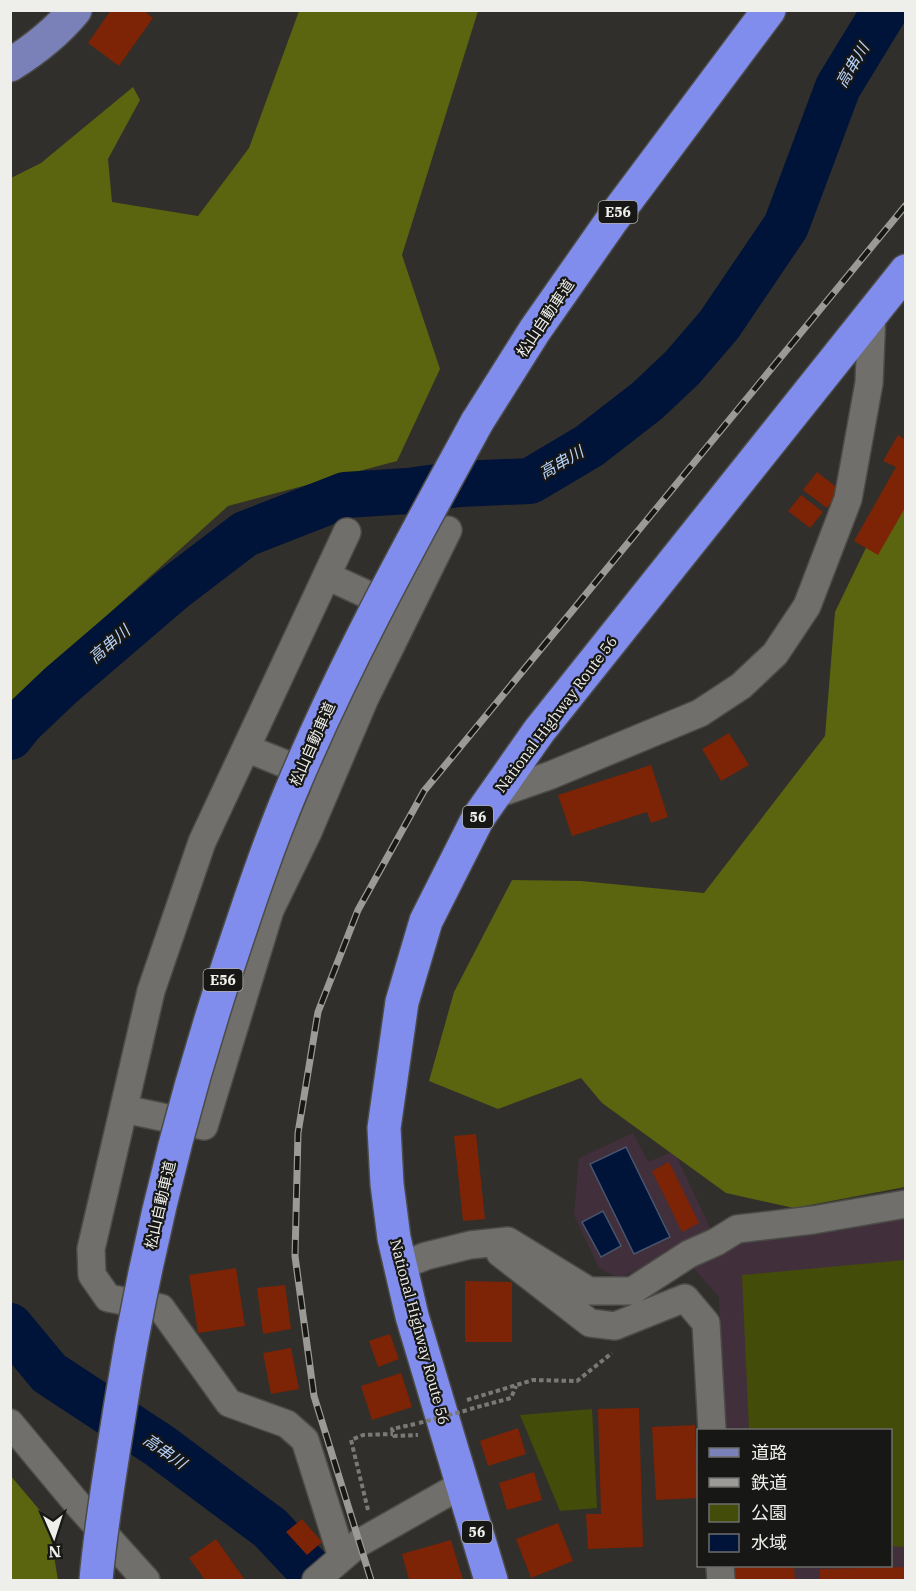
<svg xmlns="http://www.w3.org/2000/svg" width="916" height="1591" font-family="'IBM Plex Serif','Noto Sans JP',serif">
<rect width="100%" height="100%" fill="#302f2b"/>
<path fill="#41303b" d="M 633,1133 L 648,1162 L 674,1151 L 711,1230 L 734,1242 L 905,1219 L 905,1580 L 730,1580 L 730,1566 L 890,1566 L 890,1430 L 724,1430 L 719,1297 L 679,1252 L 619,1278 L 599,1268 L 574,1215 L 579,1158 Z"/>
<path fill="#444c09" d="M 905,1260 L 905,1547 L 891,1546 L 890,1430 L 749,1430 L 742,1275 Z
M 592,1409 L 597,1508 L 560,1511 L 520,1415 Z"/>
<path fill="#5b640f" d="M 299,11 L 478,11 L 402,255 L 440,369 L 397,461 L 228,506 L 83,637 L 11,713 L 11,178 L 41,163 L 133,87 L 140,100 L 108,159 L 112,202 L 198,216 L 249,148 Z
M 905,467 L 905,1187 L 794,1208 L 726,1193 L 602,1103 L 581,1078 L 498,1109 L 429,1081 L 454,992 L 512,880 L 581,881 L 704,893 L 825,736 L 835,612 Z
M 10,1475 L 48,1520 L 58,1580 L 11,1580 Z"/>
<path fill="#001338" stroke="#47556e" stroke-width="1.5" d="M 626,1147 L 670,1237 L 634,1254 L 590,1164 Z
M 603,1211 L 621,1246 L 601,1257 L 582,1222 Z"/>
<g fill="none" stroke-linecap="round" stroke-linejoin="round">
<path stroke="#001338" stroke-width="46" d="M 10,737 L 21,723 L 61,685 L 173,589 L 245,534 L 345,495 L 408,491 L 459,484 L 530,481 L 589,446 L 647,401 L 682,368 L 719,325 L 786,226 L 838,87 L 885,10
M 10,1326 L 49,1373 L 160,1446 L 270,1528 L 319,1580"/>
</g>
<path fill="#7d2306" d="M 111,10 L 143,10 L 153,18 L 119,66 L 88,43 Z
M 898,435 L 906,440 L 906,506 L 878,555 L 854,541 L 896,467 L 883,461 Z
M 817,472 L 840,490 L 827,508 L 803,490 Z
M 801,495 L 823,512 L 810,528 L 788,511 Z
M 729,733 L 749,765 L 721,781 L 702,749 Z
M 651,765 L 668,817 L 651,823 L 647,812 L 572,836 L 558,795 Z
M 476,1134 L 485,1219 L 463,1221 L 454,1136 Z
M 669,1162 L 699,1223 L 682,1232 L 652,1171 Z
M 236,1268 L 245,1326 L 198,1333 L 189,1275 Z
M 465,1281 L 512,1282 L 512,1342 L 465,1342 Z
M 285,1285 L 291,1329 L 263,1334 L 257,1288 Z
M 390,1334 L 399,1359 L 378,1367 L 369,1341 Z
M 291,1348 L 299,1389 L 271,1394 L 263,1353 Z
M 401,1373 L 412,1407 L 372,1420 L 361,1386 Z
M 639,1408 L 643,1547 L 588,1549 L 586,1514 L 601,1514 L 598,1409 Z
M 695,1425 L 698,1498 L 656,1500 L 652,1427 Z
M 518,1428 L 526,1454 L 488,1466 L 480,1441 Z
M 534,1472 L 542,1500 L 507,1510 L 499,1483 Z
M 302,1519 L 322,1542 L 307,1555 L 286,1532 Z
M 558,1523 L 573,1561 L 531,1578 L 516,1539 Z
M 216,1539 L 245,1580 L 205,1580 L 189,1558 Z
M 451,1540 L 463,1580 L 409,1580 L 402,1554 Z
M 730,1566 L 794,1566 L 795,1580 L 731,1580 Z
M 906,1567 L 906,1580 L 820,1580 L 820,1569 Z"/>
<g fill="none" stroke-linecap="round" stroke-linejoin="round">
<g stroke="#4b4b48" stroke-width="30">
<path id="minor" d="M 327,576 L 399,609
M 246,748 L 317,777
M 494,795 L 551,775 L 700,713 L 741,686 L 775,654 L 807,606 L 848,499 L 869,383 L 872,313
M 124,1109 L 204,1126 L 270,910 L 308,832 L 365,698 L 448,530
M 500,1253 L 590,1323 L 615,1326 L 685,1298 L 706,1323 L 712,1430
M 401,1266 L 426,1256 L 470,1245 L 508,1241 L 589,1291 L 632,1291 L 689,1254 L 716,1242 L 737,1229 L 813,1220 L 906,1204
M 10,1423 L 80,1507 L 146,1580
M 342,1557 L 305,1440 L 287,1424 L 229,1403 L 161,1308 L 108,1298 L 92,1275 L 91,1249 L 151,991 L 202,842 L 347,532
M 720,1566 L 721,1580
M 316,1580 L 359,1543 L 463,1484"/>
</g>
<g stroke="#4b4b48" stroke-width="36">
<path id="major" d="M 10,65 C 34,50 57,32 75,10"/>
</g>
<g stroke="#4b4b48" stroke-width="36">
<path id="highway" d="M 477,422 L 535,330 L 612,220 L 769,10
M 491,1580 L 412,1316 L 394,1238 L 387,1184 L 384,1128 L 402,1002 L 426,921 L 478,818 L 539,731 L 906,271"/>
</g>
<path stroke="#7a7976" stroke-width="4" stroke-dasharray="4.5 3" stroke-linecap="butt" d="M 467,1400 L 533,1380 L 577,1381 L 612,1353
M 470,1409 L 511,1398 L 516,1386
M 415,1424 L 392,1429 L 394,1436 L 418,1435
M 368,1510 L 351,1440 L 363,1435 L 393,1434"/>
<use href="#minor" stroke="#706f6b" stroke-width="27"/>
<use href="#major" stroke="#7a81b9" stroke-width="33"/>
<use href="#highway" stroke="#818ded" stroke-width="33"/>
<g stroke="#9b9a97" stroke-width="7">
<path id="rail" d="M 371,1580 L 314,1396 L 295,1256 L 298,1133 L 318,1012 L 358,910 L 424,791 L 906,205"/>
</g>
<use href="#rail" stroke="#171715" stroke-width="4.5" stroke-dasharray="14" stroke-linecap="butt"/>
<g stroke="#4b4b48" stroke-width="36" stroke-linecap="butt">
<path id="highway-bridge" d="M 96,1580 C 101,1523 111,1466 120,1409 C 144,1256 181,1107 230,960 C 249,903 268,846 291,791 C 344,664 411,543 477,422"/>
</g>
<path stroke="#7a7976" stroke-width="4" stroke-dasharray="4.5 3" stroke-linecap="butt" d="M 419,1423 L 468,1410"/>
<use href="#highway-bridge" stroke="#818ded" stroke-width="33"/>
</g>
<g text-anchor="middle" dominant-baseline="central" stroke-width="4.5" stroke-linejoin="round" paint-order="stroke">
<g fill="#171715" stroke="#aeaeab" stroke-width="1.5">
<rect x="598.5" y="201" width="39" height="22" rx="4.5"/>
<rect x="463" y="806" width="30" height="22" rx="4.5"/>
<rect x="203.5" y="969" width="39" height="22" rx="4.5"/>
<rect x="462" y="1521" width="30" height="22" rx="4.5"/>
</g>
<g font-size="14" font-weight="bold" fill="#eeeeeb">
<text x="618" y="212">E56</text>
<text x="478" y="817">56</text>
<text x="223" y="980">E56</text>
<text x="477" y="1532">56</text>
</g>
<g font-size="15" fill="#eeeeeb" stroke="#171715">
<text transform="translate(545 318) rotate(-56)">松山自動車道</text>
<text transform="translate(556 714) rotate(-53)">National Highway Route 56</text>
<text transform="translate(312 744) rotate(-66)">松山自動車道</text>
<text transform="translate(160 1205) rotate(-77)">松山自動車道</text>
<text transform="translate(420 1332) rotate(75)">National Highway Route 56</text>
</g>
<g font-size="16" font-style="italic" fill="#b7d2fb" stroke="#171715">
<text transform="translate(852 65) rotate(-59)">高串川</text>
<text transform="translate(561 462) rotate(-30)">高串川</text>
<text transform="translate(109 644) rotate(-41)">高串川</text>
<text transform="translate(165 1451) rotate(35)">高串川</text>
</g>
</g>
<rect width="916" height="1591" fill="none" stroke="#eeeeeb" stroke-width="24"/>
<rect x="697" y="1429" width="195" height="138" fill="#171715" stroke="#6d6d6b" stroke-width="1.5"/>
<rect x="709" y="1448" width="30" height="9" fill="#7a81b9" stroke="#6d6d6b" stroke-width="1.5"/>
<text x="751" y="1459" font-size="18" fill="#eeeeeb">道路</text>
<rect x="709" y="1478" width="30" height="9" fill="#9b9a97" stroke="#6d6d6b" stroke-width="1.5"/>
<text x="751" y="1489" font-size="18" fill="#eeeeeb">鉄道</text>
<rect x="709" y="1504" width="30" height="18" fill="#444c09" stroke="#6d6d6b" stroke-width="1.5"/>
<text x="751" y="1519" font-size="18" fill="#eeeeeb">公園</text>
<rect x="709" y="1534" width="30" height="18" fill="#001338" stroke="#6d6d6b" stroke-width="1.5"/>
<text x="751" y="1549" font-size="18" fill="#eeeeeb">水域</text>
<g transform="translate(54 1537) rotate(177)" stroke="#171715" stroke-width="4.5" paint-order="stroke">
<path d="M0-4.5L10 22L0 15L-10 22Z" fill="#eeeeeb"/>
<text y="-9" font-size="16" font-weight="bold" text-anchor="middle" fill="#eeeeeb">N</text>
</g>
</svg>
